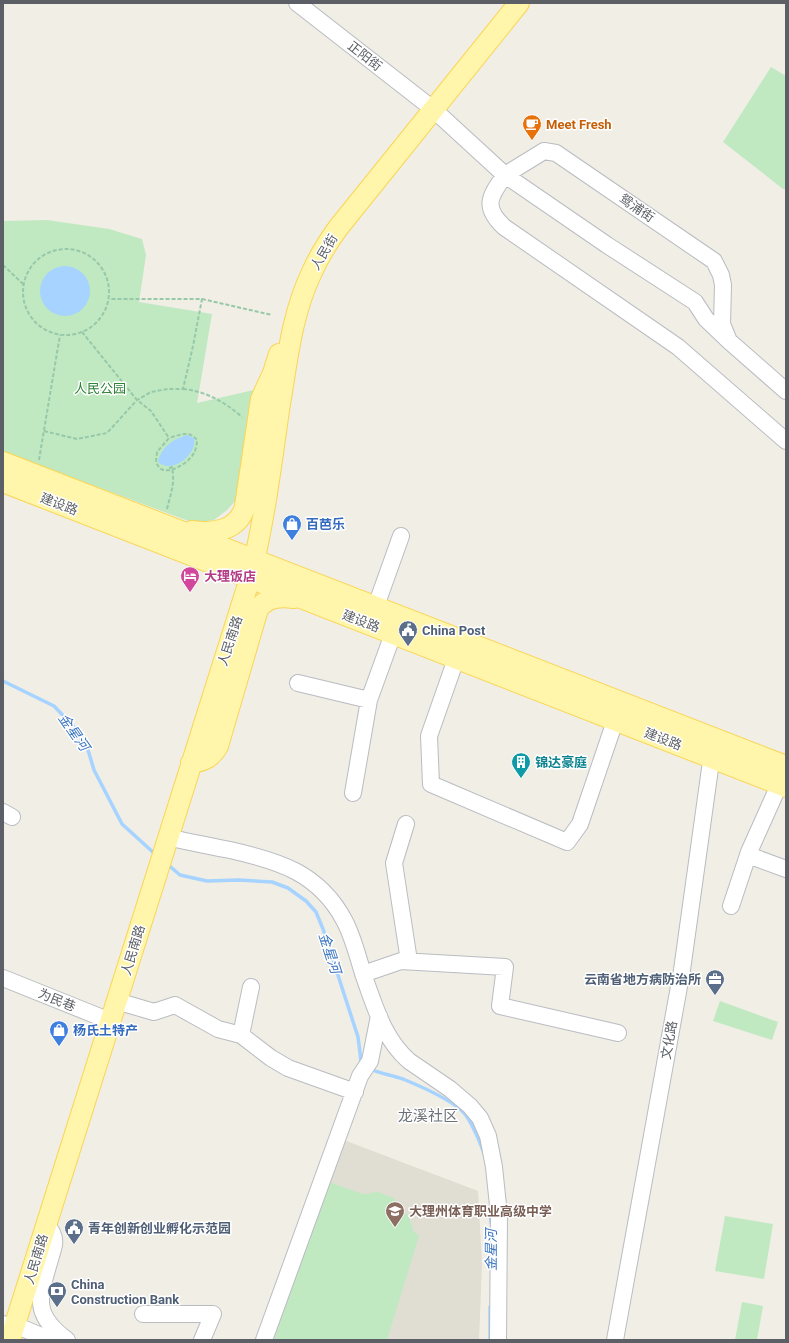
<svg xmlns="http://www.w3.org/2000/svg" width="789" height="1343" font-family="Roboto,'Noto Sans SC',sans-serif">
<rect width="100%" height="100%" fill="#f0eee5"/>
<path fill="#e0ddd3" d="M 341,1139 L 478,1191 L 482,1265 L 479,1340 L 269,1340 Z"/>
<path fill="#c0e9c2" d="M 771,67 L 786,76 L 786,189 L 783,189 L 723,142 Z
M 47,220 L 109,229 L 142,239 L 146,255 L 139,302 L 212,314 L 197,403 L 258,389 L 239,497 L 227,510 L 214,520 L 194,523 L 3,452 L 3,221 Z
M 720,1001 L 778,1022 L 772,1040 L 713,1021 Z
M 329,1182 L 363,1194 L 378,1192 L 394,1198 L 409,1217 L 414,1232 L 419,1236 L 387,1340 L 274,1340 Z
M 725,1216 L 773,1224 L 764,1279 L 715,1271 Z
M 742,1302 L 763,1306 L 757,1340 L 735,1340 Z"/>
<path fill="#a6d3ff" d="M40 291a25 25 0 1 1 50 0a25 25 0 1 1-50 0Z
M 187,435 L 194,438 C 198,454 172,475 158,462 C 162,446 172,440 187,435 Z"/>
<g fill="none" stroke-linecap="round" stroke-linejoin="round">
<path stroke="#a6d3ff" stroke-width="3.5" d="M 3,681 L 54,706 L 73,726 L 88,750 L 94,770 L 122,824 L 155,854
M 166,863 L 180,875 L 207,881 L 239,880 L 272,882 L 288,888 L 306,901 L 316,912 L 323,929 L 358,1037 L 361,1061 L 363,1063
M 370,1069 C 381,1074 392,1075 403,1079 C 420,1086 454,1101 465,1114 C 474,1126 479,1140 484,1153
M 490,1207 L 491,1223
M 490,1340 L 490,1307"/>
<g stroke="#b9bcc1" stroke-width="18">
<path id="minor" d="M 297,3 L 433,109 L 505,175 L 544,151 L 556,153 L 714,261 L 721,275 L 723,285 L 722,324 L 729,341 L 786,391
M 729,341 L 706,319 L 695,302 L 607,245 L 505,175 C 490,196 482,206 504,227 L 678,347 L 786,441
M 376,606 L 401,536
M 456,659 L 429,736 L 431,784 L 567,842 L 580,824 L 615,721
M 298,683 L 369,700 L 393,634
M 353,793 L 369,700
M 3,812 L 12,817
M 406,824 L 394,863 L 409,961
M 168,837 C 188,842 209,846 230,850 C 279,861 319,873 344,920 C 355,940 359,964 367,985 C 377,1013 386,1041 409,1061 L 450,1089 L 470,1106 L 480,1118 L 488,1136 L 494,1167 L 499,1215 L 498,1340
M 748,855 L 786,869
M 731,906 L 749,852 L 779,785
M 363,974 L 401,961 L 505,967 L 500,1006 L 618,1033
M 3,978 L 110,1021
M 116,1001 L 154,1012 L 175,1005 L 218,1029 L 241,1035 L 271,1058 L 288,1068 L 355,1092
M 241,1035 L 251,987
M 46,1225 C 49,1228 52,1232 53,1235 C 56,1242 53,1249 51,1256 C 40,1295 30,1313 67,1340
M 143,1314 L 213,1314 L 202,1340
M 3,1324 L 14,1328 L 22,1328 L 51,1340
M 264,1340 L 360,1076 L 370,1061 L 379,1016
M 615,1340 L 682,970 L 713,747"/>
</g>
<g stroke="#fad553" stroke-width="22">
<path id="major" d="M 3,462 L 786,766
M 3,482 L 786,787
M 192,531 C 213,534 239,531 245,506 L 261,399 L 273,373 L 279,354
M 191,763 C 204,761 211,758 218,746 L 258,609 C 267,597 279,596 294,598
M 10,1340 L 250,578 C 264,523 271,467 279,410 C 287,364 291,315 312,272 C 319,256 328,242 338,228 L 519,3"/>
</g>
<path stroke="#97c8a8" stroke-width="2" stroke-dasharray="4 2" stroke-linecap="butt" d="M23 292a43 43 0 1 1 86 0a43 43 0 1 1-86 0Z
M 3,265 L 23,284
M 202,299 L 272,315
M 82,332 L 137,400 L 151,411 L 169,438 L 157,452 L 156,462 C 158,466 160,470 165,470 C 174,472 190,461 194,453 C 196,449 197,444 197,440 C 190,430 179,435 169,438
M 183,389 C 205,391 225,402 242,417
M 44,431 L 77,439 L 107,433 L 137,400 L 151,392 L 168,389 L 183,389 L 193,346 L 202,299 L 109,299
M 39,460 L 60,335
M 167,509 C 171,492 175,485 172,467 L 168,469"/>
<use href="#minor" stroke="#fff" stroke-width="16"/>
<use href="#major" stroke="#fff6ab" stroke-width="20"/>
</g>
<defs>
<g id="cafe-pin" transform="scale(1)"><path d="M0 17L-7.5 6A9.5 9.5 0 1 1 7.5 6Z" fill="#e8710a" stroke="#fff"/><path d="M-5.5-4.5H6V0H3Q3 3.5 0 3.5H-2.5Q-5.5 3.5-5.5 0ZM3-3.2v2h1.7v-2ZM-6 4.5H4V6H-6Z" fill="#fff"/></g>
<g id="shop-pin" transform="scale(1)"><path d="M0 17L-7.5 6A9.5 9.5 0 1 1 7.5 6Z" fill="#3f7fe0" stroke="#fff"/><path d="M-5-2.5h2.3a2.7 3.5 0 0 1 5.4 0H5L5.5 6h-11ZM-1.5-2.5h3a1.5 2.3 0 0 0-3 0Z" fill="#fff"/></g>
<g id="hotel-pin" transform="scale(1)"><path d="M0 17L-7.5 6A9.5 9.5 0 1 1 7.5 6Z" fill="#d1479c" stroke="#fff"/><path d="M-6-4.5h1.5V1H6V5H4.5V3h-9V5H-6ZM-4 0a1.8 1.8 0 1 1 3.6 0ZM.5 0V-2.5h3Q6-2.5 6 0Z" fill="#fff"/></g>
<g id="civic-pin" transform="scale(1)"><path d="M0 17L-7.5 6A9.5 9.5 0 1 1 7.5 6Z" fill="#5c6f8a" stroke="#fff"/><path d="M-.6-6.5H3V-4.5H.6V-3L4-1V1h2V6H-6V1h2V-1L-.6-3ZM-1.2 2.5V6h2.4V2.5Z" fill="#fff"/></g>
<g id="building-pin" transform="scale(1)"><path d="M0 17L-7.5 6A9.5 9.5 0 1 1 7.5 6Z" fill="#0f9aa8" stroke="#fff"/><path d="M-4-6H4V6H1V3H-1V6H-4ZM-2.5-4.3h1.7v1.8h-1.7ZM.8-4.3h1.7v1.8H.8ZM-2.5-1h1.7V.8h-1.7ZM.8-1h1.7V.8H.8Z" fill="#fff"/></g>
<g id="office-pin" transform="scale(1)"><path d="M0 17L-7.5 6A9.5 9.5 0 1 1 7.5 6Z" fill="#5c6f8a" stroke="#fff"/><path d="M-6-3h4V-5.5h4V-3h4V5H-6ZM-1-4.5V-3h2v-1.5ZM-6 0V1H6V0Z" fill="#fff"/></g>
<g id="school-pin" transform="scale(1)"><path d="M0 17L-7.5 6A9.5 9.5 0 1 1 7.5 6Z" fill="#8d6e63" stroke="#fff"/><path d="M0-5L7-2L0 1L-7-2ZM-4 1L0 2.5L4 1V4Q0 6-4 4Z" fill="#fff"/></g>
<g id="bank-pin" transform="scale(1)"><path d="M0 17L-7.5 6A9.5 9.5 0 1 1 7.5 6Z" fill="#5c6f8a" stroke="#fff"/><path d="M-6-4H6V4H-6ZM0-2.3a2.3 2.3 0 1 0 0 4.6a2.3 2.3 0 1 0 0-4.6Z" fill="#fff"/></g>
</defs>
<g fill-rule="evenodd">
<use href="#cafe-pin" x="532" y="124"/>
<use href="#shop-pin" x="292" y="524"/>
<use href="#hotel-pin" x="190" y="576"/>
<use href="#civic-pin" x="408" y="630"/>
<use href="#building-pin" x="521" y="762"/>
<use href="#office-pin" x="715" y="979"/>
<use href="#shop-pin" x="59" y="1030"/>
<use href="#school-pin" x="395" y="1211"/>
<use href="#civic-pin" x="74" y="1228"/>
<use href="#bank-pin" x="57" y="1291"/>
</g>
<g text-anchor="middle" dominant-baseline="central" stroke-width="3" stroke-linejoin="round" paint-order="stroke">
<g font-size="13" fill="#5c6066" stroke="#fff">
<text transform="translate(365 56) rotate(38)">正阳街</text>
<text transform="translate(637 208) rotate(34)">鸳浦街</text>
<text transform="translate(324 252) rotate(-59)">人民街</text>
<text transform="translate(59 504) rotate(21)">建设路</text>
<text transform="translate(361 621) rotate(21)">建设路</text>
<text transform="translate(230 641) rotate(-72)">人民南路</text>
<text transform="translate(663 739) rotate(21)">建设路</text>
<text transform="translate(133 950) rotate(-73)">人民南路</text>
<text transform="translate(57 1000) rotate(22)">为民巷</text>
<text transform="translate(669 1040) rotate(-80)">文化路</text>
<text transform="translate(36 1259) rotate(-73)">人民南路</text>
</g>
<g font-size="13" font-weight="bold" fill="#c56008" stroke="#fff" text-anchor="start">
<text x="546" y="124">Meet Fresh</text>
</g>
<g font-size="13" fill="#2f8337" stroke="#fff">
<text x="100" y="388">人民公园</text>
</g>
<g font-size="13" font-weight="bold" fill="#366cbe" stroke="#fff" text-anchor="start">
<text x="306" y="524">百芭乐</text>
<text x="73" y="1030">杨氏土特产</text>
</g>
<g font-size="13" font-weight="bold" fill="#b23c85" stroke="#fff" text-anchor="start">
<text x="204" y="576">大理饭店</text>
</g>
<g font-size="13" font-weight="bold" fill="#4e5e75" stroke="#fff" text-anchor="start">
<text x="422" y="630">China Post</text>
<text x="701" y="979" text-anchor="end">云南省地方病防治所</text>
<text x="88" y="1228">青年创新创业孵化示范园</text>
<text x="71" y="1284">China<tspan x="71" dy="15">Construction Bank</tspan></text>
</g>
<g font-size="13" font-weight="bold" fill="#0d838f" stroke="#fff" text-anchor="start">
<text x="535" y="762">锦达豪庭</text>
</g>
<g font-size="13" font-weight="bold" fill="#785e54" stroke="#fff" text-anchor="start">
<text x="409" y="1211">大理州体育职业高级中学</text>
</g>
<g font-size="14" font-style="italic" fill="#3d77c2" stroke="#fff">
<text transform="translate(74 732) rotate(55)">金星河</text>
<text transform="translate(330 953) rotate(72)">金星河</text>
<text transform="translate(491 1250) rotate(-90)">金星河</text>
</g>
<g font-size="15" fill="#6d7278" stroke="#fff">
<text x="428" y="1116">龙溪社区</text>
</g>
</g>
<rect width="789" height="1343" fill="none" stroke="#5c6066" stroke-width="8"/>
</svg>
